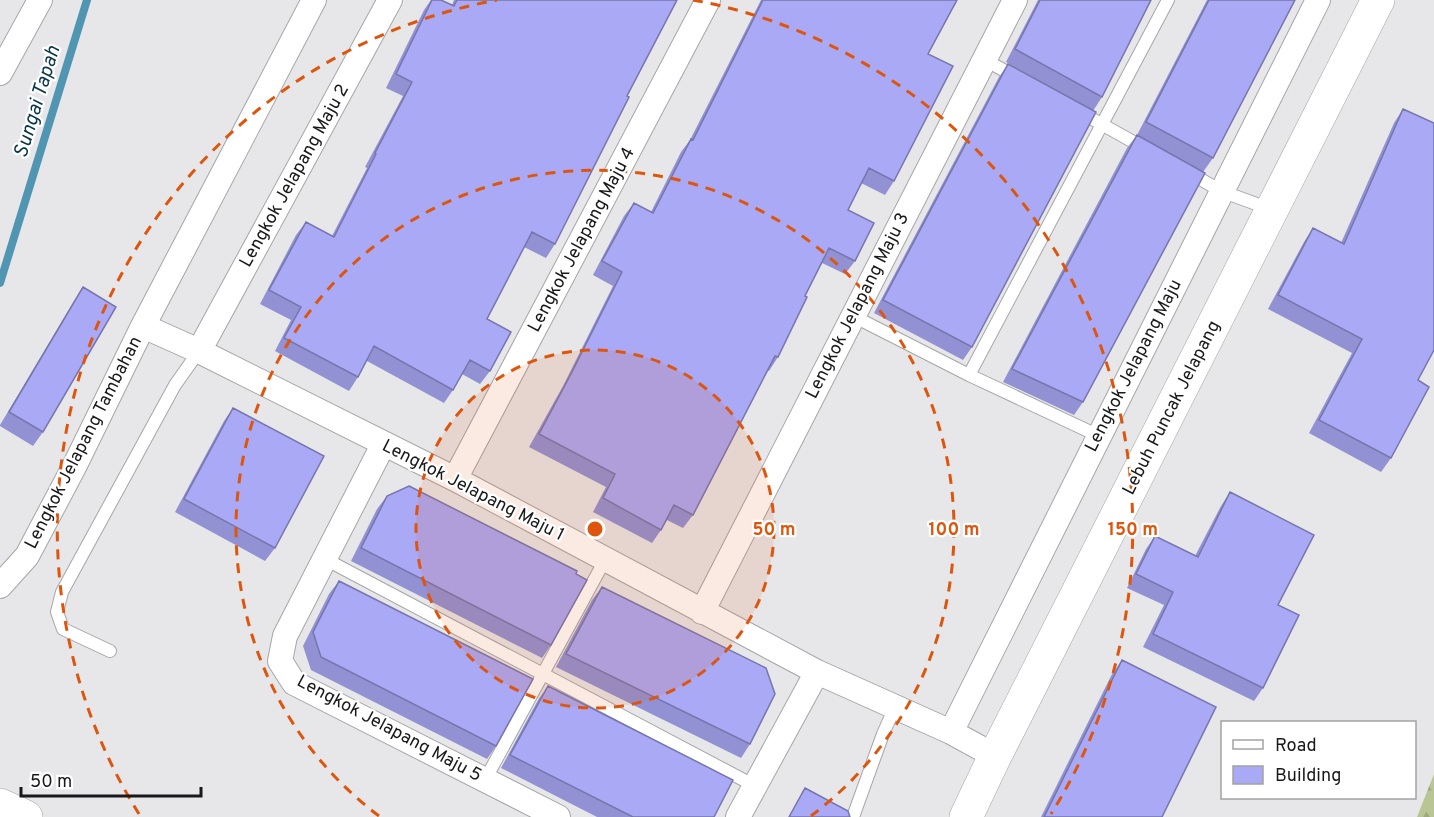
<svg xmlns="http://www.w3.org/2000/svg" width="1434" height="817" font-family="Overpass,sans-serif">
<defs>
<pattern id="forest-firs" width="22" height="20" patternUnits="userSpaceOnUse" patternTransform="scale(1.5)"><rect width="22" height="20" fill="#b9c594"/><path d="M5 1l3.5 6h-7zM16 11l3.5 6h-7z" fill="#9ea97f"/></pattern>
</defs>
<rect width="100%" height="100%" fill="#e7e7e9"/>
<path fill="url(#forest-firs)" d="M 1434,774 L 1434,817 L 1417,817 Z"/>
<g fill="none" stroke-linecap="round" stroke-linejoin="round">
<path stroke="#5095b1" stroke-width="8" d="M 0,283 L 87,0"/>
<g stroke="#a6a6a8" stroke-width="14">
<path id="lane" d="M 985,60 L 1018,78
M 1078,111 L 1146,149
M 1188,172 L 1221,191 L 1270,209
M 853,316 L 969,375 L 1099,436
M 969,375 L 1168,0
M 325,559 L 755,786
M 110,651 L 63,629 L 57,612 L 62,592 L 175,385 L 199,351
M 485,780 L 605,560
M 853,817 L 883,734 L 895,707"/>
</g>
<g stroke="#a6a6a8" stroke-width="26">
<path id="street" d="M 0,73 L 40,0
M 143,326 L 199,351 L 455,479 L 817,672 L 951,732 L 995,756
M 199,351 L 390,0
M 383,445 L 285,636 L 280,661 L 294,683 L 558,817
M 455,479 L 708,0
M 0,586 L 27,556 L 74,467 L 143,326 L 314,0
M 702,612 L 1015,0
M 951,732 L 1318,0
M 738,817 L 817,672"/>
</g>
<g stroke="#a6a6a8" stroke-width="34">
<path id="secondary" d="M 966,817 L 995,756 L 1378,0"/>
</g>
<g stroke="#a6a6a8" stroke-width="34">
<path id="highway" d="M 0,805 L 26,817"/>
</g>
<use href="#lane" stroke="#fff" stroke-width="12"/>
<use href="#street" stroke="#fff" stroke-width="24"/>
<use href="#secondary" stroke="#fff" stroke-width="33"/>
<use href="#highway" stroke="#fff" stroke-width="33"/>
</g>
<path fill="#9191d4" d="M 431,0 L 441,0 L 452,5 L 454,0 L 677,0 L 627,96 L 555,244 L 546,258 L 524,247 L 487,319 L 490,371 L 480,384 L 462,374 L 453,390 L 444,403 L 367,361 L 358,377 L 349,391 L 275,351 L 291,320 L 260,304 L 296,235 L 306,222 L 332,236 L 367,168 L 365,167 L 403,96 L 386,88 L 424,10 Z
M 761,0 L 957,0 L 928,54 L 894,181 L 885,195 L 861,183 L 848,210 L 855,261 L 845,274 L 822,263 L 805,296 L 778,357 L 769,371 L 767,370 L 693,515 L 683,528 L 667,520 L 661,530 L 652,543 L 593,512 L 606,487 L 529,447 L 563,386 L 613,286 L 593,275 L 624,216 L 634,203 L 651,212 L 681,152 L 690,140 Z
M 1038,0 L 1151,0 L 1102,97 L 1093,111 L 1006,62 Z
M 1207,0 L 1295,0 L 1213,158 L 1203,172 L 1137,135 Z
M 1008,64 L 972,347 L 963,360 L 874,313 L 999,77 Z
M 1403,109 L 1418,380 L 1391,458 L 1381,472 L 1309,433 L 1352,353 L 1268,309 L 1304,242 L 1313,228 L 1341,243 L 1394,123 Z
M 1137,135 L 1083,402 L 1074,415 L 1003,382 L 1127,148 Z
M 83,287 L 43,432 L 33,446 L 0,426 L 0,425 L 74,301 Z
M 233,408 L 275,548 L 265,561 L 175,512 L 224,421 Z
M 1230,492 L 1278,605 L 1263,688 L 1254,701 L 1143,647 L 1164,605 L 1127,588 L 1146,549 L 1155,536 L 1195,556 L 1221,506 Z
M 387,496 L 551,645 L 542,658 L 351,561 L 377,509 Z
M 339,581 L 496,746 L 487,759 L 311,670 L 303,646 L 329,594 Z
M 602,587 L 750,744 L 741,758 L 556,667 L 592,600 Z
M 1122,660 L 1162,817 L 1041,817 L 1112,674 Z
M 548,686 L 714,817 L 597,817 L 501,768 L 538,700 Z"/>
<path fill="#a9a9f6" stroke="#7676ac" stroke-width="1.5" d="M 432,0 L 441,0 L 454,6 L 457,0 L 677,0 L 627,96 L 629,97 L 555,244 L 532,232 L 487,319 L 511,332 L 490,371 L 470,360 L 453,390 L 374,346 L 358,377 L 284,338 L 301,307 L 269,290 L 306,222 L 334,237 L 376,154 L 375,153 L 412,82 L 396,74 Z
M 763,0 L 957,0 L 928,54 L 953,66 L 894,181 L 869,168 L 848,210 L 874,223 L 855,261 L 829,248 L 805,296 L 807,297 L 778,357 L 775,356 L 693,515 L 674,505 L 661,530 L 603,498 L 615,474 L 539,434 L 572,372 L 622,272 L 602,261 L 634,203 L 653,213 L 691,139 L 693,140 Z
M 1040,0 L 1151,0 L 1102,97 L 1015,49 Z
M 1209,0 L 1295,0 L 1213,158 L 1146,122 Z
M 1008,64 L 1096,112 L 972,347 L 883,300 Z
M 1403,109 L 1434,123 L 1434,350 L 1418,380 L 1429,387 L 1391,458 L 1319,420 L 1362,339 L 1278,295 L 1313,228 L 1344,244 Z
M 1137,135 L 1205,173 L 1083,402 L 1012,369 Z
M 83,287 L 116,307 L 43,432 L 9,412 Z
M 233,408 L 324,456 L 275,548 L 184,499 Z
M 409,486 L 577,571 L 576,574 L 587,580 L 551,645 L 361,548 L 387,496 Z
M 1230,492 L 1314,535 L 1278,605 L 1299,615 L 1263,688 L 1153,634 L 1173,592 L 1136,574 L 1155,536 L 1198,557 Z
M 339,581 L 533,679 L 496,746 L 321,657 L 313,632 Z
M 602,587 L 766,668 L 775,694 L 750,744 L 566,654 Z
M 1122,660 L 1216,707 L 1162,817 L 1044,817 Z
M 548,686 L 733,780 L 714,817 L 633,817 L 510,755 Z
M 805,788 L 848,811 L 850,817 L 789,817 Z"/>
<circle cx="595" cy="529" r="179" fill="#de560d" fill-opacity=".12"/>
<g fill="none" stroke="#de560d" stroke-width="3" stroke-dasharray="10 8">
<circle cx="595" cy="529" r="179"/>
<path d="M379 816A359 359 0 1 1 811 816"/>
<path d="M139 814A538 538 0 0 1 497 0M693 0A538 538 0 0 1 1051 814"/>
</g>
<g text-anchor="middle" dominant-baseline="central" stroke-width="4.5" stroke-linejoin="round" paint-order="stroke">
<g font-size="18" fill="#19191a" stroke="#fff">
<text transform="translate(295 176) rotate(-61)">Lengkok Jelapang Maju 2</text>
<text transform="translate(582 240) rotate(-62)">Lengkok Jelapang Maju 4</text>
<text transform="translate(858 306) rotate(-63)">Lengkok Jelapang Maju 3</text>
<text transform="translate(1134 366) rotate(-63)">Lengkok Jelapang Maju</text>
<text transform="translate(1172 408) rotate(-63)">Lebuh Puncak Jelapang</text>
<text transform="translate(84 443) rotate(-63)">Lengkok Jelapang Tambahan</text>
<text transform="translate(473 491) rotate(27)">Lengkok Jelapang Maju 1</text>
<text transform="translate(389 729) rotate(28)">Lengkok Jelapang Maju 5</text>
</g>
<g font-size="20" font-style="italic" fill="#093748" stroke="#fff">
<text transform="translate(38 102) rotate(-73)">Sungai Tapah</text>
</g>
</g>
<circle cx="595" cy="529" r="9" fill="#de560d" stroke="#fff" stroke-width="3"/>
<g font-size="18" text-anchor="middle" font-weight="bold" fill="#de560d" stroke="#fff" stroke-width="4.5" stroke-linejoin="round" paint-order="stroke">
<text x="774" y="535">50 m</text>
<text x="954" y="535">100 m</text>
<text x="1133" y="535">150 m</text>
</g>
<rect x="1221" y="721" width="195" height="78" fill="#ffffff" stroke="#a3a3a3" stroke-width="1.5"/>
<rect x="1233" y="740" width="30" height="9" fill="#ffffff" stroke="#a3a3a3" stroke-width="1.5"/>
<text x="1275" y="751" font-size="18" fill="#19191a">Road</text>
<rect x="1233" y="766" width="30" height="18" fill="#a9a9f6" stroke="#a3a3a3" stroke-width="1.5"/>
<text x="1275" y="781" font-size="18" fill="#19191a">Building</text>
<path d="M21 787v9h180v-9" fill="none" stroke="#19191a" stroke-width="3"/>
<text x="30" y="787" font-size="18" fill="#19191a" stroke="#ffffff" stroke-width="4.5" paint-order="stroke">50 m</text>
</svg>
